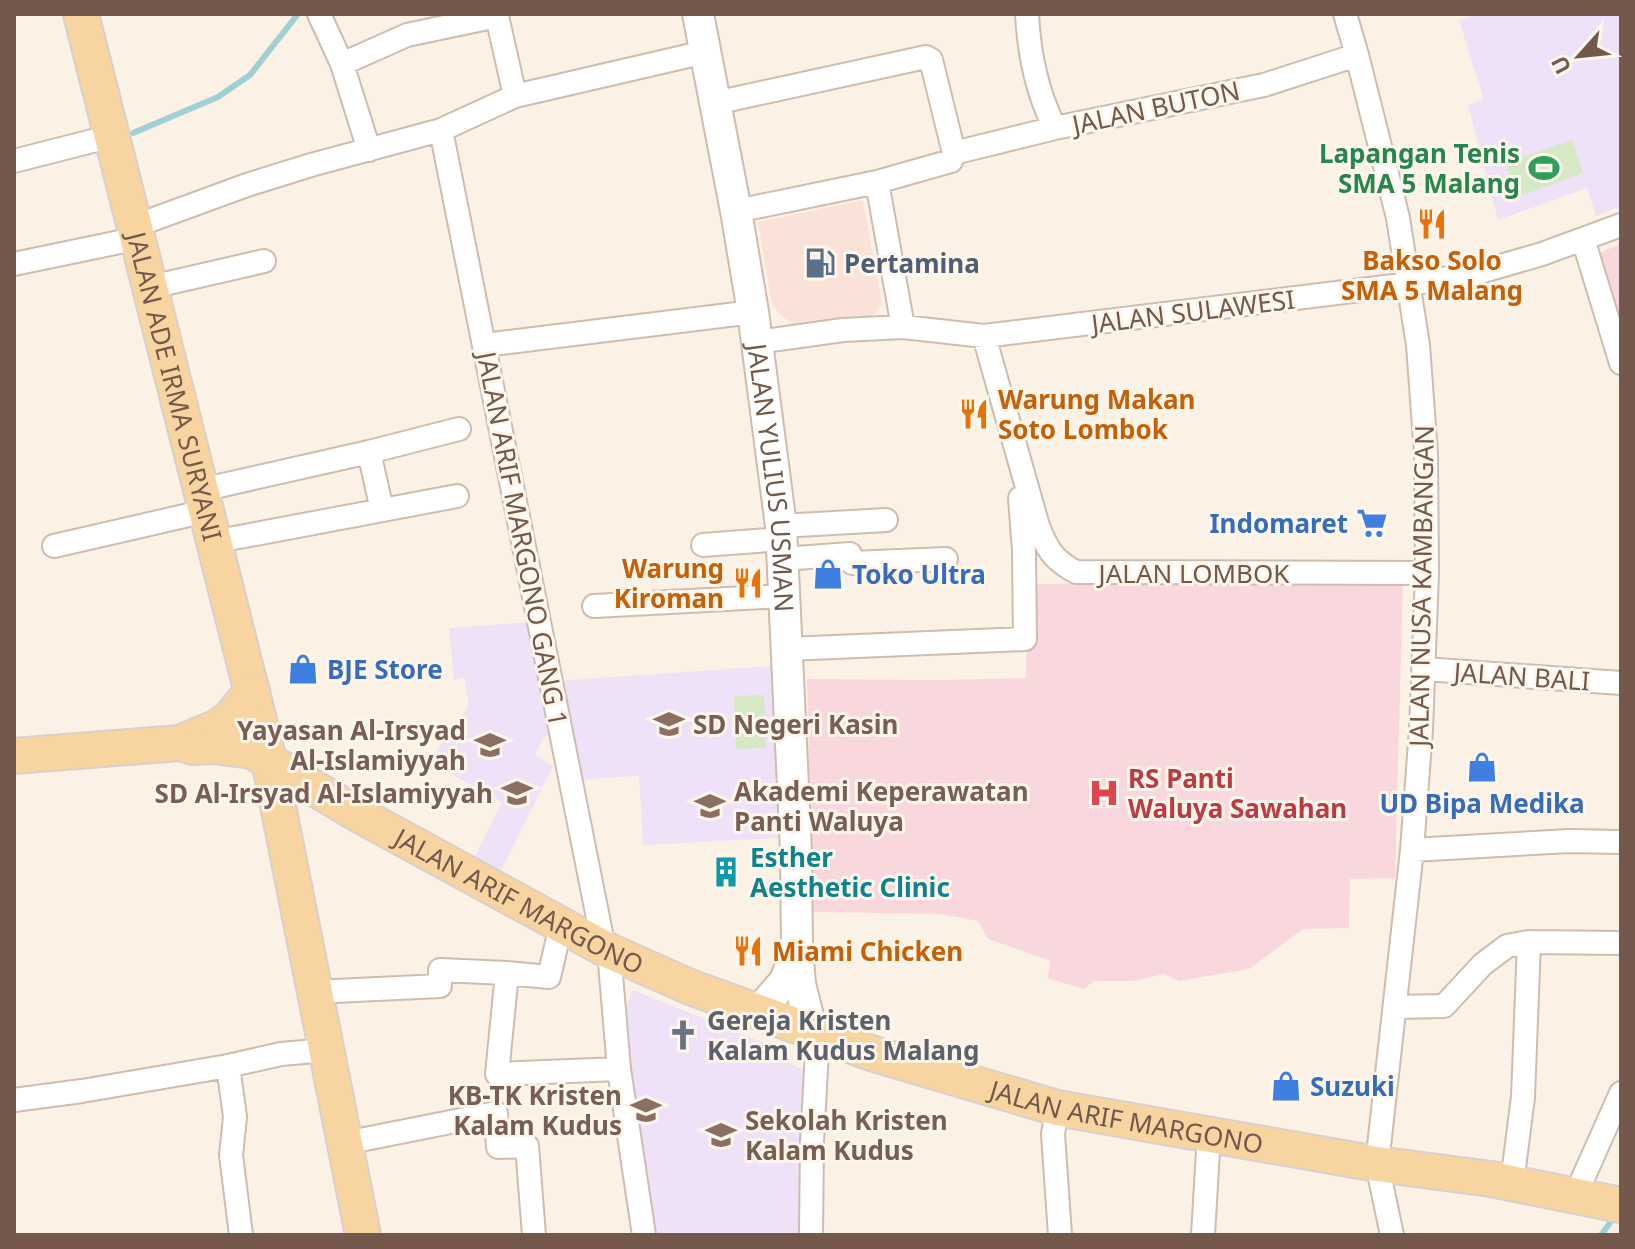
<svg xmlns="http://www.w3.org/2000/svg" width="1635" height="1249" font-family="'Noto Sans',sans-serif">
<rect width="100%" height="100%" fill="#fbf2e5"/>
<path fill="#fbe2d9" d="M 863,200 L 882,304 L 866,324 L 811,331 L 794,325 L 781,315 L 772,305 L 758,222 Z"/>
<path fill="#efe2f8" d="M 1479,14 L 1621,14 L 1621,206 L 1596,216 L 1587,188 L 1498,220 L 1468,105 L 1484,100 L 1459,20 Z
M 529,622 L 552,734 L 545,736 L 535,755 L 553,766 L 499,875 L 473,860 L 502,802 L 431,763 L 447,732 L 453,734 L 469,704 L 464,678 L 454,680 L 449,628 Z
M 772,666 L 781,838 L 643,845 L 639,776 L 575,780 L 555,681 Z
M 633,990 L 784,1051 L 781,1059 L 808,1072 L 805,1235 L 649,1235 L 618,1028 Z"/>
<path fill="#f9d8dd" d="M 1621,244 L 1621,333 L 1600,263 L 1600,254 L 1606,250 Z
M 1353,581 L 1403,581 L 1395,878 L 1350,879 L 1349,928 L 1303,929 L 1249,969 L 1179,981 L 1164,974 L 1132,981 L 1094,981 L 1084,989 L 1047,978 L 1051,961 L 988,939 L 978,921 L 940,914 L 813,912 L 807,679 L 936,680 L 1026,678 L 1027,584 Z"/>
<path fill="#d4e9c4" d="M 1572,140 L 1583,173 L 1517,197 L 1505,163 Z
M 764,695 L 766,748 L 736,749 L 734,696 Z"/>
<g fill="none" stroke-linecap="round" stroke-linejoin="round">
<path stroke="#a1cfd6" stroke-width="6" d="M 133,133 L 218,97 L 250,75 L 298,14
M 1601,1235 L 1610,1223 L 1613,1214"/>
<g stroke="#cfbcaf" stroke-width="26">
<path id="street" d="M 319,14 L 342,64 L 369,150
M 1027,14 C 1029,54 1037,93 1055,128
M 1345,14 L 1357,55 L 1398,218 L 1418,345 L 1426,454 L 1427,573 L 1421,729 L 1412,850 L 1377,1164 L 1392,1235
M 342,64 L 407,35 L 497,16 L 515,96
M 715,103 L 926,57 L 931,60 L 954,153 L 951,161 L 877,182 L 736,211
M 441,130 L 604,948
M 954,153 L 1055,128 L 1264,85 L 1357,55
M 14,161 L 112,136
M 877,182 L 903,327
M 135,226 L 247,185 L 311,165 L 441,130 L 515,96 L 705,52
M 1583,239 L 1621,363
M 14,264 L 139,238
M 151,287 L 264,261
M 984,336 L 1038,526 C 1047,549 1053,560 1076,572 L 1427,573
M 757,342 L 843,330 L 903,327 L 984,336 L 1410,284 L 1473,274 L 1542,254 L 1621,225
M 485,345 L 753,312
M 369,452 L 459,429
M 201,490 L 369,452 L 382,510
M 781,526 L 886,520
M 213,542 L 457,496
M 703,545 L 782,539
M 54,546 L 206,511
M 783,559 L 850,554 L 852,563 L 946,559
M 594,606 L 785,596
M 787,649 L 1025,639 L 1024,551 L 1020,498
M 1424,669 L 1621,683
M 1412,850 L 1569,841 L 1621,842
M 561,925 L 549,977 L 507,973 L 497,1074 L 619,1069
M 609,951 L 619,1069 L 644,1235
M 314,992 L 440,986 L 440,970 L 507,973
M 1395,1007 L 1444,1006 L 1483,964 L 1507,946 L 1529,942 L 1621,943
M 228,1066 L 235,1117 L 231,1155 L 241,1235
M 14,1100 L 82,1091 L 228,1066 L 281,1054 L 326,1050
M 1057,1108 L 1053,1134 L 1060,1235
M 345,1143 L 496,1113 L 498,1147 L 527,1146 L 534,1235
M 1512,1183 L 1523,1097 L 1529,942
M 1575,1196 L 1621,1093
M 811,1235 L 812,1141 L 818,1034
M 1203,1235 L 1209,1134"/>
</g>
<g stroke="#d1bbac" stroke-width="34">
<g id="secondary">
<path id="s1" d="M 698,14 L 736,211 L 753,312 L 781,526 L 796,852 L 797,947 L 800,984 L 812,1032"/>
<path d="M 757,1013 L 785,981 L 795,953"/>
</g>
</g>
<g stroke="#d8d0cd" stroke-width="38">
<g id="primary">
<path id="s2" d="M 81,14 L 269,760 L 363,1235"/>
<path d="M 184,741 L 218,727 L 231,717 L 252,691"/>
<path id="s3" d="M 14,756 L 180,743 L 193,747 L 214,746 L 252,751 L 356,813 L 609,951 L 690,987 L 871,1053 L 1057,1108 L 1377,1164 L 1491,1179 L 1621,1205"/>
</g>
</g>
<use href="#street" stroke="#fff" stroke-width="22"/>
<use href="#secondary" stroke="#fff" stroke-width="30"/>
<use href="#primary" stroke="#f8d4a0" stroke-width="34"/>
</g>
<defs>
<g id="stadium-bare" transform="scale(2.4)"><path d="M0-5a6.5 5 0 1 0 0 10a6.5 5 0 1 0 0-10ZM-3.5-1.8h7v3.6h-7Z" fill="#2e9e5b" stroke="#fef6eb" stroke-width="2.5" paint-order="stroke"/></g>
<g id="restaurant-bare" transform="scale(2.4)"><path d="M-5-6h1v4h1v-4h1v4h1v-4h1v5L-1.5 .5V6h-2V.5L-5-1ZM5-6V6H3V1.5H1.5Q1.5-4 5-6Z" fill="#e8710a" stroke="#fef6eb" stroke-width="2.5" paint-order="stroke"/></g>
<g id="fuel-bare" transform="scale(2.4)"><path d="M-5.5-6h7V0h2V4h1.3V-2.5L3-4.5l.8-.8L6-3V5H2.5V1h-1V6h-7ZM-4.2-4.7v3.2H.2V-4.7Z" fill="#5c6f8a" stroke="#fef6eb" stroke-width="2.5" paint-order="stroke"/></g>
<g id="supermarket-bare" transform="scale(2.4)"><path d="M-6-5.5h2.5l.6 2H6L4.5 2H-2.5L-4.4-4H-6ZM-1.5 3.2a1.3 1.3 0 1 0 .1 0ZM3 3.2a1.3 1.3 0 1 0 .1 0Z" fill="#3f7fe0" stroke="#fef6eb" stroke-width="2.5" paint-order="stroke"/></g>
<g id="shop-bare" transform="scale(2.4)"><path d="M-5-2.5h2.3a2.7 3.5 0 0 1 5.4 0H5L5.5 6h-11ZM-1.5-2.5h3a1.5 2.3 0 0 0-3 0Z" fill="#3f7fe0" stroke="#fef6eb" stroke-width="2.5" paint-order="stroke"/></g>
<g id="school-bare" transform="scale(2.4)"><path d="M0-5L7-2L0 1L-7-2ZM-4 1L0 2.5L4 1V4Q0 6-4 4Z" fill="#8d6e63" stroke="#fef6eb" stroke-width="2.5" paint-order="stroke"/></g>
<g id="hospital-bare" transform="scale(2.4)"><path d="M-5-5h3v3.5h4V-5h3V5h-3V1.5h-4V5h-3Z" fill="#e0444e" stroke="#fef6eb" stroke-width="2.5" paint-order="stroke"/></g>
<g id="university-bare" transform="scale(2.4)"><path d="M0-5L7-2L0 1L-7-2ZM-4 1L0 2.5L4 1V4Q0 6-4 4Z" fill="#8d6e63" stroke="#fef6eb" stroke-width="2.5" paint-order="stroke"/></g>
<g id="building-bare" transform="scale(2.4)"><path d="M-4-6H4V6H1V3H-1V6H-4ZM-2.5-4.3h1.7v1.8h-1.7ZM.8-4.3h1.7v1.8H.8ZM-2.5-1h1.7V.8h-1.7ZM.8-1h1.7V.8H.8Z" fill="#0f9aa8" stroke="#fef6eb" stroke-width="2.5" paint-order="stroke"/></g>
<g id="church-bare" transform="scale(2.4)"><path d="M-1.2-6h2.4v3.5h3.3v2.4h-3.3V6h-2.4V-.1h-3.3v-2.4h3.3Z" fill="#6b7280" stroke="#fef6eb" stroke-width="2.5" paint-order="stroke"/></g>
</defs>
<g fill-rule="evenodd">
<use href="#stadium-bare" x="1544" y="168"/>
<use href="#restaurant-bare" x="1432" y="224"/>
<use href="#fuel-bare" x="820" y="263"/>
<use href="#restaurant-bare" x="974" y="414"/>
<use href="#supermarket-bare" x="1372" y="523"/>
<use href="#shop-bare" x="828" y="574"/>
<use href="#restaurant-bare" x="748" y="583"/>
<use href="#shop-bare" x="303" y="669"/>
<use href="#school-bare" x="669" y="724"/>
<use href="#school-bare" x="490" y="745"/>
<use href="#shop-bare" x="1482" y="767"/>
<use href="#school-bare" x="517" y="793"/>
<use href="#hospital-bare" x="1104" y="793"/>
<use href="#university-bare" x="710" y="806"/>
<use href="#building-bare" x="726" y="872"/>
<use href="#restaurant-bare" x="748" y="951"/>
<use href="#church-bare" x="683" y="1035"/>
<use href="#shop-bare" x="1286" y="1086"/>
<use href="#school-bare" x="646" y="1110"/>
<use href="#school-bare" x="721" y="1135"/>
</g>
<g text-anchor="middle" dominant-baseline="central" stroke-width="6" stroke-linejoin="round" paint-order="stroke">
<g font-size="26" fill="#73584b" stroke="#fef6eb">
<text transform="translate(1156 107) rotate(-12)">JALAN BUTON</text>
<text transform="translate(1193 311) rotate(-7)">JALAN SULAWESI</text>
<text stroke="none"><textPath href="#s2" startOffset="384">JALAN ADE IRMA SURYANI</textPath></text>
<text stroke="none"><textPath href="#s1" startOffset="470">JALAN YULIUS USMAN</textPath></text>
<text transform="translate(523 539) rotate(79)">JALAN ARIF MARGONO GANG 1</text>
<text x="1194" y="573">JALAN LOMBOK</text>
<text transform="translate(1421 586) rotate(-89)">JALAN NUSA KAMBANGAN</text>
<text transform="translate(1522 676) rotate(4)">JALAN BALI</text>
<text stroke="none"><textPath href="#s3" startOffset="546">JALAN ARIF MARGONO</textPath></text>
<text stroke="none"><textPath href="#s3" startOffset="1194">JALAN ARIF MARGONO</textPath></text>
</g>
<g font-size="26" font-weight="bold" fill="#27864d" stroke="#fef6eb" text-anchor="end">
<text x="1520" y="153">Lapangan Tenis<tspan x="1520" dy="30">SMA 5 Malang</tspan></text>
</g>
<g font-size="26" font-weight="bold" fill="#c56008" stroke="#fef6eb" text-anchor="start">
<text x="1432" y="260" text-anchor="middle">Bakso Solo<tspan x="1432" dy="30">SMA 5 Malang</tspan></text>
<text x="998" y="399">Warung Makan<tspan x="998" dy="30">Soto Lombok</tspan></text>
<text x="724" y="568" text-anchor="end">Warung<tspan x="724" dy="30">Kiroman</tspan></text>
<text x="772" y="951">Miami Chicken</text>
</g>
<g font-size="26" font-weight="bold" fill="#4e5e75" stroke="#fef6eb" text-anchor="start">
<text x="844" y="263">Pertamina</text>
</g>
<g font-size="26" font-weight="bold" fill="#366cbe" stroke="#fef6eb" text-anchor="start">
<text x="1348" y="523" text-anchor="end">Indomaret</text>
<text x="852" y="574">Toko Ultra</text>
<text x="327" y="669">BJE Store</text>
<text x="1482" y="803" text-anchor="middle">UD Bipa Medika</text>
<text x="1310" y="1086">Suzuki</text>
</g>
<g font-size="26" font-weight="bold" fill="#785e54" stroke="#fef6eb" text-anchor="start">
<text x="693" y="724">SD Negeri Kasin</text>
<text x="466" y="730" text-anchor="end">Yayasan Al-Irsyad<tspan x="466" dy="30">Al-Islamiyyah</tspan></text>
<text x="734" y="791">Akademi Keperawatan<tspan x="734" dy="30">Panti Waluya</tspan></text>
<text x="493" y="793" text-anchor="end">SD Al-Irsyad Al-Islamiyyah</text>
<text x="622" y="1095" text-anchor="end">KB-TK Kristen<tspan x="622" dy="30">Kalam Kudus</tspan></text>
<text x="745" y="1120">Sekolah Kristen<tspan x="745" dy="30">Kalam Kudus</tspan></text>
</g>
<g font-size="26" font-weight="bold" fill="#be3a42" stroke="#fef6eb" text-anchor="start">
<text x="1128" y="778">RS Panti<tspan x="1128" dy="30">Waluya Sawahan</tspan></text>
</g>
<g font-size="26" font-weight="bold" fill="#0d838f" stroke="#fef6eb" text-anchor="start">
<text x="750" y="857">Esther<tspan x="750" dy="30">Aesthetic Clinic</tspan></text>
</g>
<g font-size="26" font-weight="bold" fill="#5b616d" stroke="#fef6eb" text-anchor="start">
<text x="707" y="1020">Gereja Kristen<tspan x="707" dy="30">Kalam Kudus Malang</tspan></text>
</g>
</g>
<rect width="1635" height="1249" fill="none" stroke="#73584b" stroke-width="32"/>
<g transform="translate(1579 56) rotate(243)" stroke="#fef6eb" stroke-width="6" paint-order="stroke">
<path d="M0-6L14 30L0 20L-14 30Z" fill="#73584b"/>
<text y="-12" font-size="22" font-weight="bold" text-anchor="middle" fill="#73584b">U</text>
</g>
</svg>
